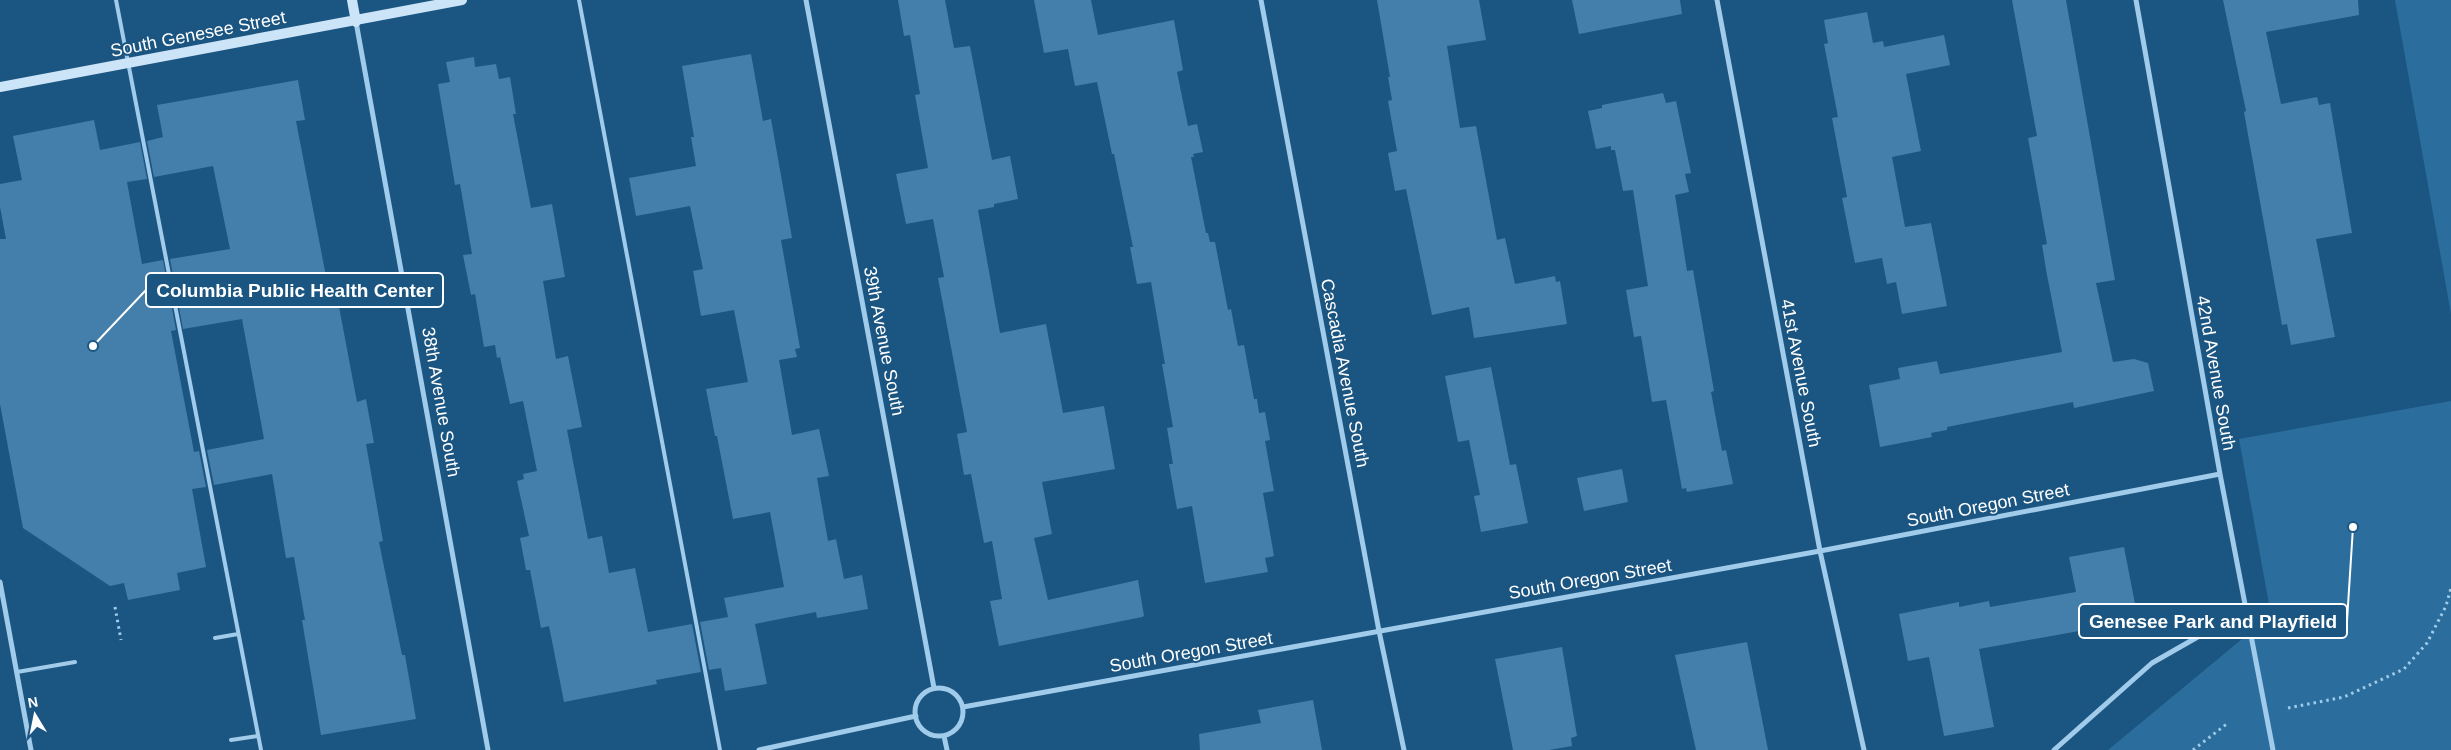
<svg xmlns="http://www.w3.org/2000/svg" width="2451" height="750" font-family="Arial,sans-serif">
<rect width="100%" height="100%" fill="#1b5581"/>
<path fill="#2b6e9e" d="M 2395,0 L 2451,0 L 2451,314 Z
M 2451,401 L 2451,750 L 2108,750 L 2271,615 L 2239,439 Z"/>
<path fill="#447fab" d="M 898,0 L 945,0 L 954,48 L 970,46 L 992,160 L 1010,156 L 1018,199 L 994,204 L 994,207 L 978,210 L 1000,333 L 1046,324 L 1063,413 L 1104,406 L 1115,469 L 1042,482 L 1052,534 L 1034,538 L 1048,600 L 1138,580 L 1144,616 L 1142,617 L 999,646 L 990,601 L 1002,599 L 992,541 L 984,543 L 971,474 L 964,475 L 957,434 L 967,432 L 938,278 L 944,277 L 933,219 L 906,224 L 896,174 L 928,168 L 915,95 L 920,94 L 910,35 L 904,36 Z
M 1034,0 L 1091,0 L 1098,35 L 1174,20 L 1183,70 L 1177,72 L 1188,126 L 1197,124 L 1203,152 L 1193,154 L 1194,157 L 1191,157 L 1206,233 L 1208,233 L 1210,242 L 1215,242 L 1228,310 L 1231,309 L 1238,346 L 1244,345 L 1254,399 L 1257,399 L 1259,413 L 1265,412 L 1270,440 L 1265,441 L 1274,491 L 1263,493 L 1274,556 L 1265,558 L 1268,572 L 1205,583 L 1192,506 L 1177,509 L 1169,464 L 1173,464 L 1167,428 L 1173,427 L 1162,364 L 1165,364 L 1151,282 L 1137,284 L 1130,247 L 1133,247 L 1114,154 L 1112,154 L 1097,82 L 1075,86 L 1068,49 L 1044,53 Z
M 1377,0 L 1479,0 L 1486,40 L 1447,46 L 1460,128 L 1476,126 L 1497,240 L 1505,238 L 1515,284 L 1555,276 L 1556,282 L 1560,281 L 1567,324 L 1474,338 L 1469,307 L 1432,315 L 1406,189 L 1395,191 L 1388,153 L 1397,151 L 1388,101 L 1392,100 L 1388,77 L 1390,77 Z
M 1572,0 L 1680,0 L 1682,14 L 1579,34 Z
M 2012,0 L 2066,0 L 2115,280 L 2096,283 L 2113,362 L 2134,359 L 2148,363 L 2154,391 L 2074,408 L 2073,402 L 1947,427 L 1947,430 L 1931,433 L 1932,437 L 1880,447 L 1869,385 L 1900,379 L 1898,368 L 1937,361 L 1940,374 L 2062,352 L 2047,275 L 2042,245 L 2047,244 L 2028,138 L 2037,136 Z
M 2223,0 L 2358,0 L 2359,15 L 2266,32 L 2281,104 L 2317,97 L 2319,105 L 2330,103 L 2352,233 L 2316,239 L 2335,337 L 2291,345 L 2287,324 L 2282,325 L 2244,112 L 2246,111 Z
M 1867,12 L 1873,43 L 1883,41 L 1884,47 L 1944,35 L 1950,65 L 1906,74 L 1921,151 L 1892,157 L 1905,227 L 1931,223 L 1947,306 L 1902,314 L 1896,282 L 1887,284 L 1882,258 L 1855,263 L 1842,198 L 1847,197 L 1832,118 L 1838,117 L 1824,44 L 1828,43 L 1824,20 Z
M 751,54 L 763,121 L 771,119 L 792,238 L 781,240 L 800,348 L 795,349 L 797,357 L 779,360 L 792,435 L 819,429 L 829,476 L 817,478 L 828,541 L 836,539 L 844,579 L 862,575 L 868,609 L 817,618 L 816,612 L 755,624 L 767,684 L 725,691 L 721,668 L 709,670 L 700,622 L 728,617 L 724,598 L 784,587 L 770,512 L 733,519 L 717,436 L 715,436 L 706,389 L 748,382 L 734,310 L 701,316 L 693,271 L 703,269 L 690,206 L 636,216 L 629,178 L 696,166 L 691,137 L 694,137 L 682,66 Z
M 474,57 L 475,67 L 496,64 L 499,79 L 510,77 L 516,114 L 513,114 L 531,208 L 552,204 L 565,277 L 543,281 L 556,359 L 568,356 L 582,427 L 567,430 L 588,539 L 602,536 L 609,573 L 635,568 L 648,632 L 692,624 L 701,672 L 656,680 L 657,684 L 564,702 L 549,626 L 541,628 L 530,570 L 526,570 L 520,538 L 529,536 L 517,481 L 524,479 L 523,474 L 537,471 L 523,401 L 510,404 L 500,357 L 497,358 L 495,345 L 484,347 L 475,294 L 471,295 L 463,255 L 472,254 L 460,184 L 455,185 L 438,84 L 450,82 L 446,62 Z
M 298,80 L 305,120 L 296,121 L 330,297 L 337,296 L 357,402 L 366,399 L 374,443 L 366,444 L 383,541 L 379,542 L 402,655 L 405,655 L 416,719 L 321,735 L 302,620 L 305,620 L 294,557 L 286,558 L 272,474 L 214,485 L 207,450 L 264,439 L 242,319 L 183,329 L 170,259 L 230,249 L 213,166 L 154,177 L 147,141 L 163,137 L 157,105 Z
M 1663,93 L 1666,103 L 1676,101 L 1691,173 L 1685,174 L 1689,192 L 1675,195 L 1687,271 L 1693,270 L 1714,391 L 1711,392 L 1722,451 L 1726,450 L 1733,484 L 1687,492 L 1686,488 L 1682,489 L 1666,400 L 1652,402 L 1641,336 L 1634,337 L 1626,290 L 1648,286 L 1633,190 L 1623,191 L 1615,150 L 1611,150 L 1611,146 L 1596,149 L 1588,111 L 1602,108 L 1602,105 Z
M 94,120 L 100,150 L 140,142 L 147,179 L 127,182 L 142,264 L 163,260 L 176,330 L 171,331 L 194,452 L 199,451 L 206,487 L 192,489 L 206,567 L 177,573 L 180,590 L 128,600 L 124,583 L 110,586 L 23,528 L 0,404 L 0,239 L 6,239 L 0,207 L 0,184 L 22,180 L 13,136 Z
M 1491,367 L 1510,465 L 1516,464 L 1528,523 L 1481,532 L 1474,496 L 1480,495 L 1469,440 L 1458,442 L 1445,376 Z
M 1622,469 L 1628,502 L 1584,511 L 1577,478 Z
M 2124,547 L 2136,609 L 2105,615 L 2107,626 L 1979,649 L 1994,727 L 1944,736 L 1929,657 L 1908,661 L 1899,614 L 1959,602 L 1959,607 L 1989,601 L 1990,607 L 2076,592 L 2069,557 Z
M 1747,642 L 1768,750 L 1696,750 L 1675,655 Z
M 1562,647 L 1577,736 L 1571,738 L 1572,746 L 1549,750 L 1513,750 L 1495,659 Z
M 1313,700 L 1322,750 L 1200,750 L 1199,734 L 1261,723 L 1258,710 Z"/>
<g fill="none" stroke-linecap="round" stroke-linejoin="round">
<path stroke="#a0cbea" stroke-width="3" stroke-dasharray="2.5 4" stroke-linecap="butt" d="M 115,607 L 121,640
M 2288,708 L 2344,697 L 2404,669 L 2427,643 L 2446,606 L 2451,588
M 2193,750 L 2228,723"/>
<path stroke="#a0cbea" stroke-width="4" d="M 116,0 L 261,750
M 579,0 L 720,750
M 215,638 L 238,634
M 17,672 L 75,662
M 231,740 L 258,736"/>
<path stroke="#a0cbea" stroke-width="5" d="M 806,0 L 934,688
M 1261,0 L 1379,631 L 1404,750
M 1717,0 L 1820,551 L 1864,750
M 2136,0 L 2220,474 L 2273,750
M 356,22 L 488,750
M 0,582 L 31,750
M915 712a24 24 0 1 1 48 0a24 24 0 1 1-48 0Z
M 963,707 L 1820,551 L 2220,474
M 944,736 L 947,750
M 759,750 L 916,716
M 2054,750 L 2152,663 L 2245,610"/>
<path stroke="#cbe4f7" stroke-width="10" d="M 352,0 L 356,22
M 0,87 L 462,0"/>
</g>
<g text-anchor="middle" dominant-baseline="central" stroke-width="4" stroke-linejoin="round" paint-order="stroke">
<g font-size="18" fill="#fff" stroke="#1b5581">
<text transform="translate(198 34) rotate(-11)">South Genesee Street</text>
<text transform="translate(884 341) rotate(79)">39th Avenue South</text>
<text transform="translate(1345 373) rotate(79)">Cascadia Avenue South</text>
<text transform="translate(1801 373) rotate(79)">41st Avenue South</text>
<text transform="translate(2216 373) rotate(80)">42nd Avenue South</text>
<text transform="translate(441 402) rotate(80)">38th Avenue South</text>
<text transform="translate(1988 505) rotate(-11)">South Oregon Street</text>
<text transform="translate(1590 579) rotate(-10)">South Oregon Street</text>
<text transform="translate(1191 652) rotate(-10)">South Oregon Street</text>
</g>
</g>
<path fill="none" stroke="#fff" stroke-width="2" d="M93 346L146 290M2353 527L2347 621"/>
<g fill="#fff" stroke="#1b5581" stroke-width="2">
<circle cx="93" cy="346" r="5"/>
<circle cx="2353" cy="527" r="5"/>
</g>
<g fill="#1b5581" stroke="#fff" stroke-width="2">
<rect x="146" y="273" width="297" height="34" rx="5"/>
<rect x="2079" y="604" width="268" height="34" rx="5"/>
</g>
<g font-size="19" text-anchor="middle" font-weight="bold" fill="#fff">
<text x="295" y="297">Columbia Public Health Center</text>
<text x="2213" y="628">Genesee Park and Playfield</text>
</g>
<g transform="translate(35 715) rotate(350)" stroke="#1b5581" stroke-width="4" paint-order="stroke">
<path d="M0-4L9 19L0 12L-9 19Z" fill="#ffffff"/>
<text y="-8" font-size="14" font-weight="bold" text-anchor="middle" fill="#ffffff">N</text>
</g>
</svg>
